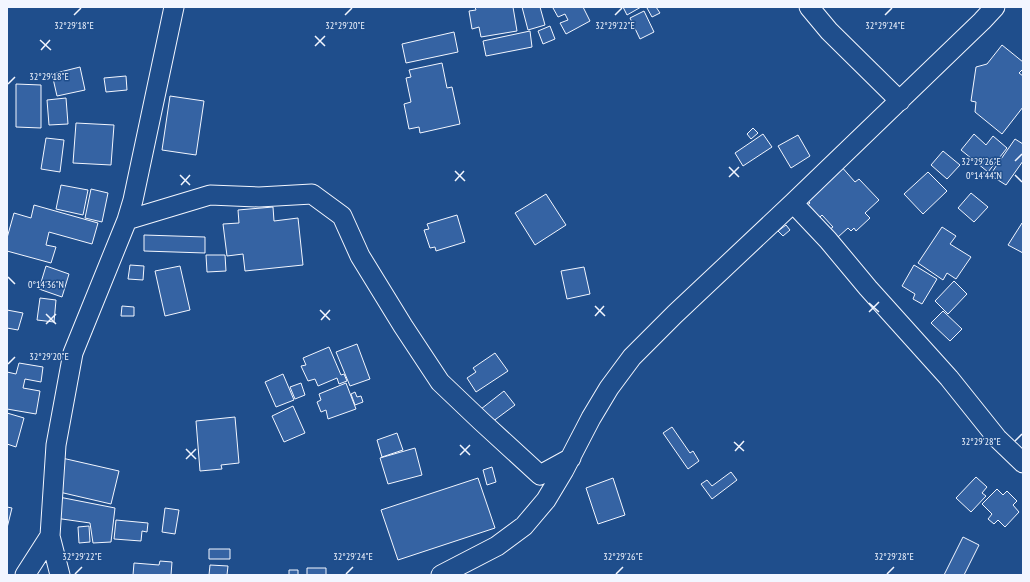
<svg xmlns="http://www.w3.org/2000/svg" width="1030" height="582" font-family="'PT Sans Narrow',sans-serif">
<rect width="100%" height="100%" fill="#1f4e8c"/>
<path fill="#3563a3" stroke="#f2f6ff" d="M 475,7 L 513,7 L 517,31 L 481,37 L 479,27 L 472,29 L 469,11 L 476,10 Z
M 522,7 L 540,7 L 545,25 L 528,30 Z
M 556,7 L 583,7 L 590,21 L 566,34 L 560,23 L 568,20 L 565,14 L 558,17 L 553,8 Z
M 623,7 L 641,7 L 627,15 Z
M 649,7 L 656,7 L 660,13 L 652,17 L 647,8 Z
M 644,11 L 654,32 L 640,39 L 630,18 Z
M 550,26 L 555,39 L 543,44 L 538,31 Z
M 530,31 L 532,47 L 486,56 L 483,41 Z
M 454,32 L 458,52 L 406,63 L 402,44 Z
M 1002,45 L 1023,62 L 1023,69 L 1019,73 L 1023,76 L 1023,107 L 1002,134 L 975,112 L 976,102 L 971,101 L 976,67 L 987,64 Z
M 442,63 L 447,88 L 452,87 L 460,124 L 420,133 L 419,127 L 409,129 L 404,104 L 411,102 L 406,78 L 411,77 L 409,70 Z
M 80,67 L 85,90 L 57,96 L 52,74 Z
M 126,76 L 127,90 L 106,92 L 104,78 Z
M 16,84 L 41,85 L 41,128 L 16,127 Z
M 170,96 L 204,101 L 196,155 L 162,150 Z
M 66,98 L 68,124 L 49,125 L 47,100 Z
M 76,123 L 114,125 L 111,165 L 73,163 Z
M 753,128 L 758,133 L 751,139 L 747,134 Z
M 763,134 L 772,147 L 743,166 L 735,153 Z
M 974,134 L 986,145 L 993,136 L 1007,148 L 988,172 L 961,150 Z
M 798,135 L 810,156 L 791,168 L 778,146 Z
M 46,138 L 64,140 L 60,172 L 41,169 Z
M 1015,139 L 1023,144 L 1023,161 L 1006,185 L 990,175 Z
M 943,151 L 960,165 L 947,179 L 931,165 Z
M 840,165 L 855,182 L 859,179 L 879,200 L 865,213 L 870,218 L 856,231 L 854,228 L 851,231 L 848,228 L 838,237 L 830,229 L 833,227 L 822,215 L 819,218 L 807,205 L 810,203 L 805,198 Z
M 928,172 L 947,191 L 923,214 L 904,194 Z
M 61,185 L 88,190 L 83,215 L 56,209 Z
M 91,189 L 108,193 L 102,222 L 85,218 Z
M 971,193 L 988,207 L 974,222 L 958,208 Z
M 546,194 L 566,225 L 535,245 L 515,213 Z
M 34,205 L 98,223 L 92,244 L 49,232 L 46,245 L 56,247 L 51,263 L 7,251 L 7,238 L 14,213 L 31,218 Z
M 273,207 L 274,221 L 298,218 L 303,265 L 245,271 L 243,254 L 227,256 L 223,224 L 239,223 L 238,210 Z
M 457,215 L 465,242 L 436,251 L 435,247 L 430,248 L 424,230 L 429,229 L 427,224 Z
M 1022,223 L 1023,224 L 1023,253 L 1008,245 Z
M 786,225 L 790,230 L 783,236 L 778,231 Z
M 942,227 L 956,236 L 950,244 L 971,257 L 956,279 L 947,273 L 943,280 L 918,263 Z
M 144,235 L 205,237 L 205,253 L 144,251 Z
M 206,255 L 225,255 L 226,271 L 207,272 Z
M 130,265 L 144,266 L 143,280 L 128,279 Z
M 914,265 L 937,279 L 922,304 L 913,299 L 915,294 L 902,286 Z
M 46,266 L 69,274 L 62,297 L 39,289 Z
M 180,266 L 190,310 L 165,316 L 155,271 Z
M 584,267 L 590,294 L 567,299 L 561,271 Z
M 954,281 L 967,294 L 948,314 L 935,301 Z
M 40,298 L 56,300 L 54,322 L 37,320 Z
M 122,306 L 134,307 L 134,316 L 121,316 Z
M 7,310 L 23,313 L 18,330 L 7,328 Z
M 943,311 L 962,329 L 950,341 L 931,323 Z
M 357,344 L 370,379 L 350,386 L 336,352 Z
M 329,347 L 341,375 L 344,374 L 347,381 L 339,384 L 337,378 L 318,386 L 315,379 L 308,381 L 301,366 L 306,365 L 303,358 Z
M 495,353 L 508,371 L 476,392 L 467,378 L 476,372 L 473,368 Z
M 19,363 L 43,367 L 41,382 L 25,379 L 23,388 L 40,391 L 36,414 L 7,409 L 7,372 L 16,374 Z
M 283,374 L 294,400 L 276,407 L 265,382 Z
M 301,383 L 305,395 L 295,399 L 290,387 Z
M 346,383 L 356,409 L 328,419 L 326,410 L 321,412 L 317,402 L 321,400 L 319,394 Z
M 504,391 L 515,405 L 492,422 L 481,409 Z
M 355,392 L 357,397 L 361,396 L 363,402 L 355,405 L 351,394 Z
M 293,406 L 305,433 L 284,442 L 272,416 Z
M 7,413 L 24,418 L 16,447 L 7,444 Z
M 235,417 L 239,463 L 221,465 L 222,469 L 200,471 L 196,421 Z
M 672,427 L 690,453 L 693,451 L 699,461 L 688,469 L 663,433 Z
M 397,433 L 403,450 L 382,457 L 377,440 Z
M 415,448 L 422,475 L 388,484 L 380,458 Z
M 62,458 L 119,471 L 111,504 L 55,491 Z
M 492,467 L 496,482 L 487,485 L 483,470 Z
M 731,472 L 737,480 L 712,499 L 701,484 L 707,480 L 712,486 Z
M 976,477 L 987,487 L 982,493 L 986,496 L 971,512 L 956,498 Z
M 478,478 L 495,528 L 398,560 L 381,510 Z
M 613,478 L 625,515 L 598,524 L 586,488 Z
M 997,489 L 1003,495 L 1007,491 L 1017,501 L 1013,505 L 1019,512 L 1005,527 L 998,520 L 994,524 L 988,519 L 992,514 L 982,504 Z
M 59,497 L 115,508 L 111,542 L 93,543 L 90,523 L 55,518 Z
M 7,507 L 12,508 L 7,528 Z
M 165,508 L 179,510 L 175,534 L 162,532 Z
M 116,520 L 148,523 L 147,532 L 142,531 L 141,541 L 114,539 Z
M 89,526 L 90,542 L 79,543 L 78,527 Z
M 963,537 L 979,545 L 964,575 L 944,575 Z
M 209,549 L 230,549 L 230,559 L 209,559 Z
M 160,561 L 172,562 L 171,575 L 133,575 L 134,563 L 159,565 Z
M 210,565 L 228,566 L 227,575 L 209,575 Z
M 307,568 L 326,568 L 326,575 L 307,575 Z
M 289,570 L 298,570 L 298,575 L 289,575 Z"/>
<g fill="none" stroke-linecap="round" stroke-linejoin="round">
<g stroke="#f2f6ff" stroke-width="21">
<path id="street" d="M 809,7 L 829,31 L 900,101
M 793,203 L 828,240 L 868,288 L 949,378 L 997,438 L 1023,463
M 127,220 L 210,195 L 259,197 L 312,194 L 342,216 L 360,256 L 403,326 L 440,382 L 481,421 L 540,475 L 571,458
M 25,575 L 50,536
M 60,575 L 50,536 L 56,445 L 73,353 L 127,220 L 133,200 L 174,7
M 441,575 L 497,546 L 524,526 L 546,500 L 564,470 L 591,418 L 609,388 L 632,357 L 675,314 L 793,203 L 982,21 L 995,7"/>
</g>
<use href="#street" stroke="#1f4e8c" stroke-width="19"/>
</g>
<path fill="none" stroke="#f2f6ff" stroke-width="1.5" d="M 74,15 L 81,8M 345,15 L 352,8M 615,15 L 622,8M 885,15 L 892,8M 315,36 L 325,46M 40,40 L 51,50M 315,46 L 325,36M 41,50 L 50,40M 8,84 L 15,77M 1015,161 L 1022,154M 729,167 L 739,177M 455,171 L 465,181M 180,175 L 190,185M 1015,175 L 1022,182M 729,177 L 739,167M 455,181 L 464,171M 181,185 L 190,175M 8,277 L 15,284M 869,303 L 879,312M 595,306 L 605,316M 320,310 L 330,320M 869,312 L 879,302M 46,314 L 56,324M 595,316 L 604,306M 321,320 L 330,310M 46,324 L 56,314M 8,364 L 15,357M 1015,441 L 1022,434M 734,442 L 744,451M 460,445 L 470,455M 186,449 L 196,459M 735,451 L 744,441M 460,455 L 470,445M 186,459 L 196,449M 75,574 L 82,567M 346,574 L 353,567M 616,574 L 623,567M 887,574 L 894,567"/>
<g font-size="10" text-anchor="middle" fill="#f2f6ff" stroke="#1f4e8c" stroke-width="3" stroke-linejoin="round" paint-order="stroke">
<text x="74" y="29">32°29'18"E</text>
<text x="345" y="29">32°29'20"E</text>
<text x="615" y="29">32°29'22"E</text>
<text x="885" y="29">32°29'24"E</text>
<text x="49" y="80">32°29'18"E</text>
<text x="981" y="165">32°29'26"E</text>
<text x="984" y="179">0°14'44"N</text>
<text x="46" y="288">0°14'36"N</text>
<text x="49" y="360">32°29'20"E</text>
<text x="981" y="445">32°29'28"E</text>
<text x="82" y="560">32°29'22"E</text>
<text x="353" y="560">32°29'24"E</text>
<text x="623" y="560">32°29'26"E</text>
<text x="894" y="560">32°29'28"E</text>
</g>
<rect width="1030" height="582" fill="none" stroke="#f2f6ff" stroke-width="16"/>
</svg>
